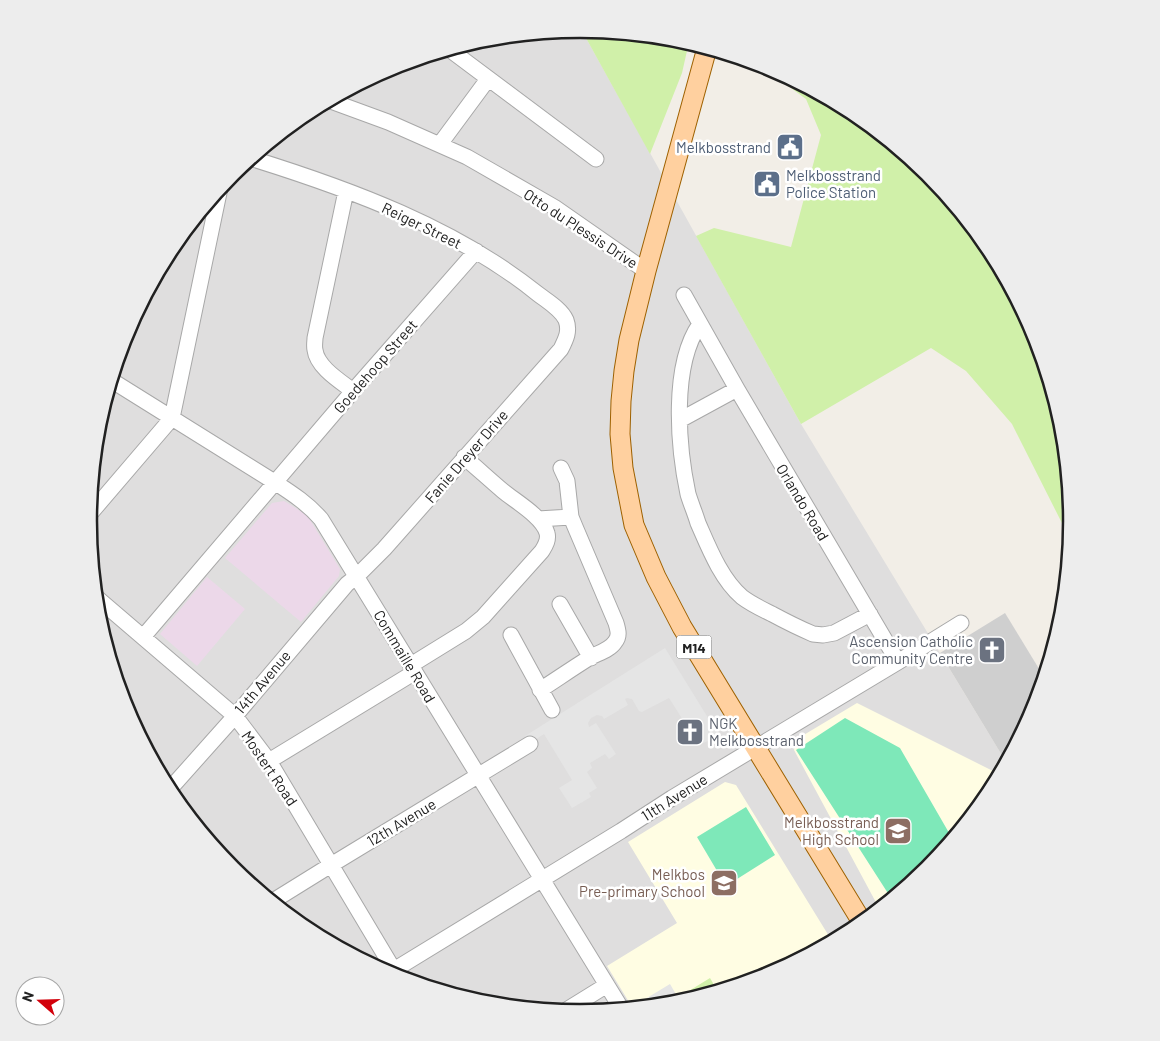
<svg xmlns="http://www.w3.org/2000/svg" width="1160" height="1041" font-family="Barlow,sans-serif">
<rect width="100%" height="100%" fill="#f2eee7"/>
<path fill="#dfdede" d="M 581,29 L 801,424 L 1006,762 L 989,794 L 928,868 L 853,930 L 768,975 L 676,1003 L 580,1012 L 484,1003 L 392,975 L 307,929 L 232,868 L 171,793 L 126,708 L 98,616 L 88,520 L 98,424 L 126,332 L 171,247 L 232,173 L 307,111 L 392,66 L 484,38 Z"/>
<path fill="#ecd8e9" d="M 284,501 L 307,515 L 340,569 L 339,576 L 301,622 L 225,558 L 272,503 Z
M 207,577 L 245,609 L 197,666 L 160,634 Z"/>
<path fill="#fffde3" d="M 857,703 L 999,774 L 989,794 L 928,868 L 879,908 L 794,750 L 797,739 Z
M 725,782 L 736,785 L 832,941 L 768,975 L 676,1003 L 632,1007 L 607,966 L 677,923 L 628,842 Z"/>
<path fill="#cfcfcf" d="M 1005,613 L 1044,677 L 1034,709 L 1006,762 L 940,653 Z"/>
<path fill="#d0f0a9" d="M 581,29 L 676,38 L 689,42 L 682,73 L 650,154 Z
M 726,54 L 768,66 L 853,112 L 928,173 L 989,248 L 1034,333 L 1062,425 L 1072,521 L 1070,539 L 1012,424 L 966,371 L 931,348 L 801,424 L 696,236 L 714,228 L 791,247 L 821,135 L 806,99 L 765,69 L 726,60 Z
M 710,978 L 717,990 L 681,1001 L 679,997 Z"/>
<path fill="#7ee8b9" d="M 845,718 L 900,748 L 952,838 L 928,868 L 891,898 L 796,750 Z
M 746,807 L 775,855 L 726,886 L 697,837 Z"/>
<path fill="#e5e5e5" d="M 665,648 L 718,734 L 718,737 L 696,746 L 685,739 L 688,728 L 669,698 L 642,712 L 639,711 L 632,699 L 627,698 L 625,699 L 628,705 L 604,719 L 602,716 L 597,715 L 591,718 L 588,723 L 589,727 L 596,723 L 616,754 L 609,759 L 605,754 L 590,763 L 592,768 L 587,772 L 597,788 L 589,793 L 591,797 L 572,808 L 559,788 L 572,780 L 544,734 L 530,743 L 525,736 Z
M 670,984 L 677,996 L 678,995 L 681,1001 L 676,1003 L 632,1007 Z"/>
<g fill="none" stroke-linecap="round" stroke-linejoin="round">
<g stroke="#a8a8a8" stroke-width="17">
<path id="minor" d="M 449,49 L 596,159
M 328,100 L 388,122 L 467,157 L 554,207 L 646,271
M 440,144 L 488,79
M 346,191 L 315,338 C 315,341 314,346 315,350 C 317,367 340,381 353,391
M 684,295 L 737,389 L 898,662
M 700,324 C 671,365 678,447 688,494 C 691,504 695,513 698,523 C 709,548 721,579 742,597 C 751,604 762,609 772,614 C 785,621 799,628 813,634 L 823,635 L 834,633 L 870,614
M 111,380 L 276,483 C 293,494 308,504 321,519 L 621,1008
M 680,420 L 737,389
M 89,515 L 172,418 L 220,188
M 538,519 L 571,517
M 96,597 L 235,716 L 269,761 L 398,977
M 560,604 L 591,658
M 511,635 L 552,710
M 143,637 L 353,391 L 476,251
M 411,665 L 466,631 L 483,617 L 542,551 C 545,546 549,540 547,533 C 543,517 515,501 503,491 C 490,480 477,468 464,457
M 540,690 C 557,679 573,668 589,658 C 598,653 610,650 615,642 C 620,636 618,630 616,623 L 576,529 L 571,517 L 567,481 L 561,468
M 269,761 L 415,672
M 169,790 L 235,716 L 347,584 L 357,576 L 384,549 L 561,349 C 566,339 570,331 566,320 C 561,309 547,301 538,294 C 456,228 350,189 250,158
M 273,901 L 331,865 L 530,744
M 389,973 L 621,831 L 672,798 L 898,662 L 961,623
M 565,1011 L 607,985"/>
</g>
<g stroke="#9e6100" stroke-width="21">
<path id="major" d="M 707,48 L 646,271 L 629,340 L 624,371 L 621,401 L 620,434 L 623,468 L 634,525 L 656,577 L 682,627 L 862,922"/>
</g>
<use href="#minor" stroke="#fff" stroke-width="15"/>
<use href="#major" stroke="#ffd09f" stroke-width="19"/>
</g>
<defs>
<g id="civic-square" transform="scale(1.4375)"><rect x="-9" y="-9" width="18" height="18" rx="4" fill="#5c6f8a" stroke="#fff"/><path d="M-.6-6.5H3V-4.5H.6V-3L4-1V1h2V6H-6V1h2V-1L-.6-3ZM-1.2 2.5V6h2.4V2.5Z" fill="#fff"/></g>
<g id="church-square" transform="scale(1.4375)"><rect x="-9" y="-9" width="18" height="18" rx="4" fill="#6b7280" stroke="#fff"/><path d="M-1.2-6h2.4v3.5h3.3v2.4h-3.3V6h-2.4V-.1h-3.3v-2.4h3.3Z" fill="#fff"/></g>
<g id="school-square" transform="scale(1.4375)"><rect x="-9" y="-9" width="18" height="18" rx="4" fill="#8d6e63" stroke="#fff"/><path d="M0-5L7-2L0 1L-7-2ZM-4 1L0 2.5L4 1V4Q0 6-4 4Z" fill="#fff"/></g>
</defs>
<g fill-rule="evenodd">
<use href="#civic-square" x="790" y="147"/>
<use href="#civic-square" x="767" y="184"/>
<use href="#church-square" x="992" y="650"/>
<use href="#church-square" x="690" y="732"/>
<use href="#school-square" x="898" y="831"/>
<use href="#school-square" x="724" y="883"/>
</g>
<g text-anchor="middle" dominant-baseline="central" stroke-width="5" stroke-linejoin="round" paint-order="stroke">
<rect fill="#fff" stroke="#646464" stroke-width="1" x="676.5" y="635.5" width="35" height="23" rx="4"/>
<g font-size="14" font-weight="bold" fill="#212121">
<text x="694" y="647">M14</text>
</g>
<g font-size="15" fill="#4e5e75" stroke="#fff" text-anchor="end">
<text x="771" y="147">Melkbosstrand</text>
<text x="786" y="175" text-anchor="start">Melkbosstrand<tspan x="786" dy="17">Police Station</tspan></text>
</g>
<g font-size="15" fill="#212121" stroke="#fff">
<text transform="translate(422 225) rotate(26)">Reiger Street</text>
<text transform="translate(581 228) rotate(33)">Otto du Plessis Drive</text>
<text transform="translate(375 366) rotate(-49)">Goedehoop Street</text>
<text transform="translate(466 456) rotate(-49)">Fanie Dreyer Drive</text>
<text transform="translate(803 502) rotate(59)">Orlando Road</text>
<text transform="translate(405 656) rotate(59)">Commaille Road</text>
<text transform="translate(262 682) rotate(-50)">14th Avenue</text>
<text transform="translate(270 768) rotate(56)">Mostert Road</text>
<text transform="translate(674 797) rotate(-32)">11th Avenue</text>
<text transform="translate(401 822) rotate(-31)">12th Avenue</text>
</g>
<g font-size="15" fill="#5b616d" stroke="#fff" text-anchor="end">
<text x="973" y="641">Ascension Catholic<tspan x="973" dy="17">Community Centre</tspan></text>
<text x="709" y="723" text-anchor="start">NGK<tspan x="709" dy="17">Melkbosstrand</tspan></text>
</g>
<g font-size="15" fill="#785e54" stroke="#fff" text-anchor="end">
<text x="879" y="822">Melkbosstrand<tspan x="879" dy="17">High School</tspan></text>
<text x="705" y="874">Melkbos<tspan x="705" dy="17">Pre-primary School</tspan></text>
</g>
</g>
<path d="M0 0H1160V1041H0ZM97 521a483 483 0 1 1 966 0a483 483 0 1 1-966 0Z" fill="#ededed" fill-rule="evenodd"/>
<path fill="none" stroke="#212121" stroke-width="2.5" d="M97 521a483 483 0 1 1 966 0a483 483 0 1 1-966 0Z"/>
<g transform="translate(40 1001) rotate(290)"><circle r="24" fill="#ffffff" stroke="#a6a6a6"/>
<path d="M0-4L9 19L0 12L-9 19Z" fill="#d2000b"/>
<text y="-8" font-size="14" font-weight="bold" text-anchor="middle" fill="#212121">N</text>
</g>
</svg>
